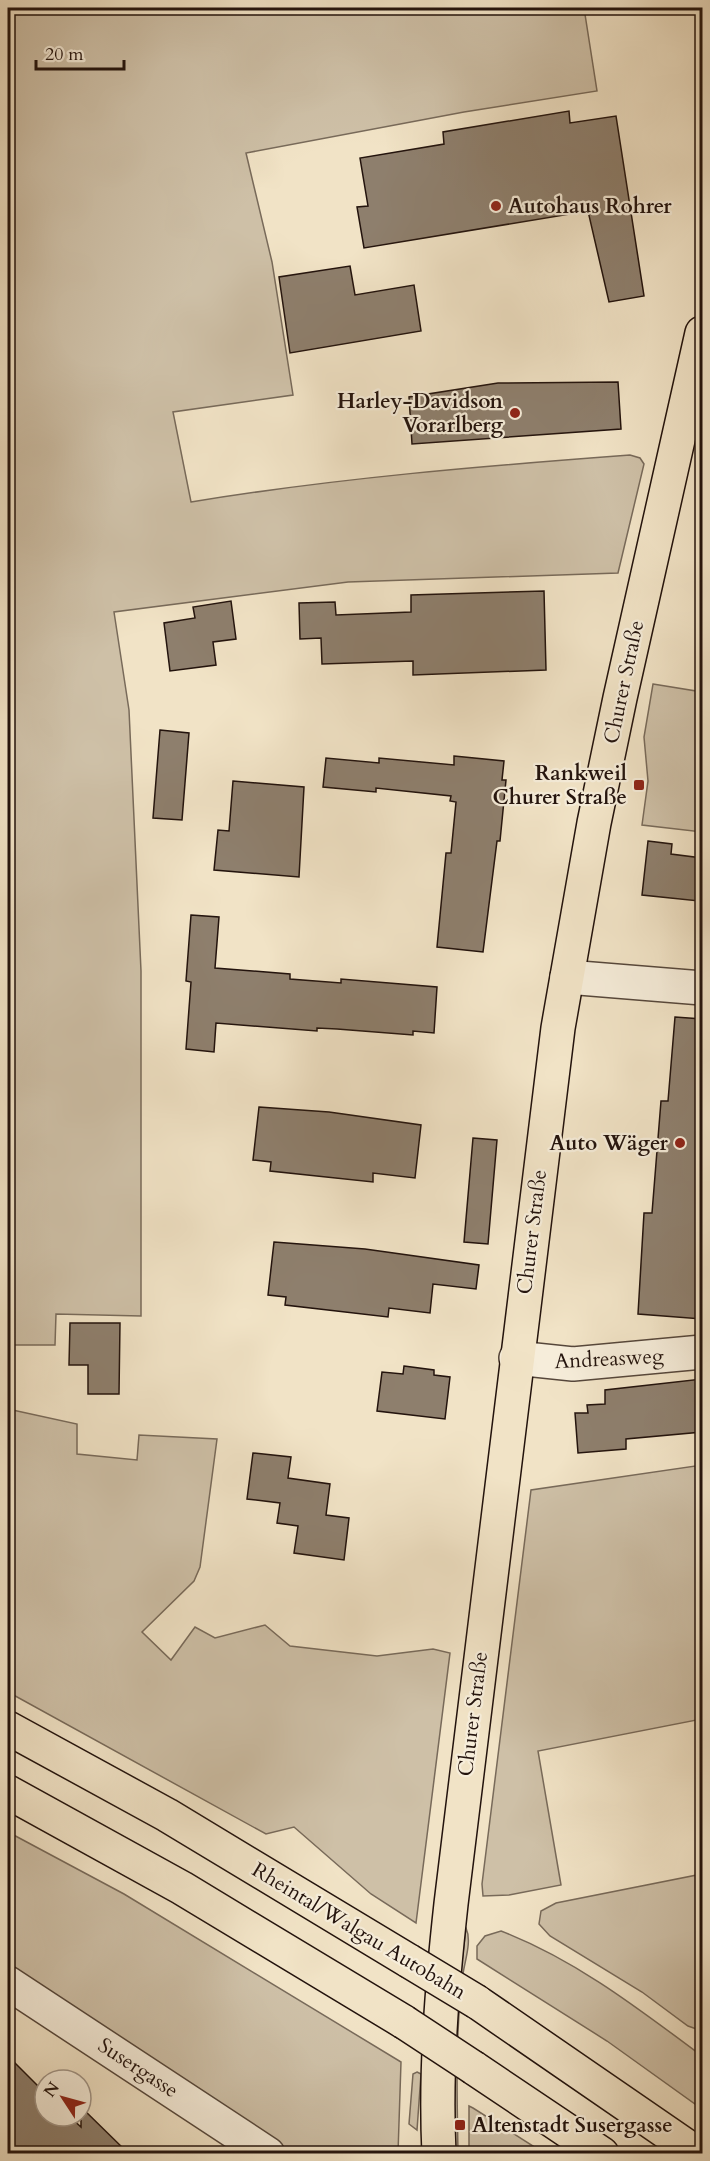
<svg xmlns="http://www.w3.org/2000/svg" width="710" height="2161" font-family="Cardo,serif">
<rect width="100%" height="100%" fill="#f1e3c6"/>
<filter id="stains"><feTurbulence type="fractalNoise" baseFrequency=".00333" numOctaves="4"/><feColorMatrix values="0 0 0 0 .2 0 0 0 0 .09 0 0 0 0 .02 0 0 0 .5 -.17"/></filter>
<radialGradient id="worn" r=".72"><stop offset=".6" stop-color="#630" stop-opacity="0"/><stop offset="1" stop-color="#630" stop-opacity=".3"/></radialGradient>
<path fill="#cec0a7" stroke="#786a5a" stroke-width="1.5" d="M 8,8 L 584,8 L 597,91 L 464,112 L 246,153 L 272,262 L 293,395 L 173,412 L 191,502 C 337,478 483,466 630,455 L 640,458 L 644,464 L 618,573 L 348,582 L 114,612 L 129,710 L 141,971 L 141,1316 L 56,1314 L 55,1345 L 8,1345 Z
M 653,684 L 702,692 L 702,832 L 642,825 L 648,781 L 644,737 Z
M 8,1409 L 77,1424 L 77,1454 L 137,1460 L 139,1435 L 217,1439 L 200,1567 L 194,1581 L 142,1632 L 171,1660 L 195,1627 L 215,1638 L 265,1625 L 290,1646 L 377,1656 L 433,1649 L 450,1653 L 416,1923 L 371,1894 L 294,1827 L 266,1834 L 8,1692 Z
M 702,1465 L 702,1719 L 538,1751 L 561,1885 L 509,1895 L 483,1896 L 482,1884 L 531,1490 Z
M 8,1832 L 124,1894 L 401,2062 L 398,2153 L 290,2153 L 8,1970 Z
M 702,1874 L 702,2031 L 688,2026 L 642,1992 L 550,1936 L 539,1924 L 541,1911 L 556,1903 Z
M 466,1928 C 472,1941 465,1960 463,1974 C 455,2033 457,2094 458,2153 L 453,2154 L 453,2037 Z
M 501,1931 C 576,1960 639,2009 702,2056 L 702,2109 L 607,2041 L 477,1959 L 477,1946 L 485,1936 Z
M 417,2072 L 421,2074 L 417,2130 L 409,2124 L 413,2074 Z
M 469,2106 L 473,2108 L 544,2153 L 469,2153 Z"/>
<path fill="#8e7f6d" stroke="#23130d" stroke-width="1.5" d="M 569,111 L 570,123 L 616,116 L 644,296 L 609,302 L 588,211 L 364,248 L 357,207 L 368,206 L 360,158 L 444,144 L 443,132 Z
M 350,266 L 355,295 L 414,285 L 421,331 L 290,353 L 279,277 Z
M 618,382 L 621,429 L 412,444 L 409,397 L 498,383 Z
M 544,591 L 546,670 L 413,675 L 413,661 L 322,664 L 321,638 L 300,639 L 299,603 L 335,602 L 336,615 L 411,612 L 411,595 Z
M 231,601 L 236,639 L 213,642 L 216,665 L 170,671 L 164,623 L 195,618 L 193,607 Z
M 160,730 L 189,733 L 182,820 L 153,818 Z
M 454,756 L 504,761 L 502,780 L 506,780 L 500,841 L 497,841 L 483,952 L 437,947 L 446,853 L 451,853 L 456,802 L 450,801 L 451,796 L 376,788 L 376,792 L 323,787 L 326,758 L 379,763 L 379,758 L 454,765 Z
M 233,781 L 304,787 L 299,877 L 214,870 L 218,830 L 229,831 Z
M 648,841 L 672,844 L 671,854 L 702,858 L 702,898 L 699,898 L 699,901 L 642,895 Z
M 191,915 L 219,917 L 215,968 L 290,974 L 290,979 L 341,983 L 341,979 L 437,987 L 434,1033 L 413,1031 L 413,1035 L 337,1029 L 317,1028 L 317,1031 L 216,1023 L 214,1052 L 186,1049 L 191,982 L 186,981 Z
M 675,1017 L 702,1019 L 702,1319 L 638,1314 L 644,1213 L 652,1213 L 661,1101 L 668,1101 Z
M 259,1107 L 329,1112 L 421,1125 L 415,1178 L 373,1173 L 373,1182 L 270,1171 L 271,1162 L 253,1160 Z
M 473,1138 L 497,1140 L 488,1244 L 464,1242 Z
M 274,1242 L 365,1249 L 479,1265 L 476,1289 L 433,1284 L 430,1313 L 389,1308 L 388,1317 L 285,1305 L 286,1297 L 268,1295 Z
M 70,1323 L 120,1323 L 119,1394 L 88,1394 L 88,1365 L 69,1365 Z
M 404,1366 L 434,1370 L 434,1375 L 450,1377 L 445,1419 L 377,1411 L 382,1372 L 403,1374 Z
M 702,1379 L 702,1432 L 626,1439 L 626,1449 L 578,1453 L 575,1413 L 588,1413 L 587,1405 L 605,1404 L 605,1390 Z
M 253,1453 L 291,1457 L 288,1478 L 330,1484 L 326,1515 L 349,1518 L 344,1560 L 294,1553 L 298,1526 L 277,1523 L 280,1503 L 247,1499 Z
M 8,2056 L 45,2093 L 45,2116 L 69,2116 L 81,2127 L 81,2107 L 129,2154 L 8,2154 Z"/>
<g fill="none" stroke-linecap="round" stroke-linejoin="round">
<g stroke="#56473b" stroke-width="36">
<path id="minor" d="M 567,977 L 702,988
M 516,1358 L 573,1364 L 702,1352
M 8,1983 L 268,2154"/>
</g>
<g stroke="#23130d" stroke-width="36">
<path id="major" d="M 439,2154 C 435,2071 442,1986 451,1904 L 558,1028 L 594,823 L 620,698 L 702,333"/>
</g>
<g stroke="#23130d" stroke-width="36">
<path id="highway" d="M 8,1728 L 167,1815 L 409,1961
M 8,1792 L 182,1888 L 404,2022
M 477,2002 L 698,2154
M 474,2068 L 602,2154"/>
</g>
<use href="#minor" stroke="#f6edda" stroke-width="33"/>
<use href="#major" stroke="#f1e3c6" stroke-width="33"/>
<use href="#highway" stroke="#f1e3c6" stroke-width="33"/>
<g stroke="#23130d" stroke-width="36" stroke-linecap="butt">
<path id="highway-bridge" d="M 409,1961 L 477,2002
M 404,2022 L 474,2068"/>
</g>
<use href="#highway-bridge" stroke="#f1e3c6" stroke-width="33"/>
</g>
<g fill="#8f2418" stroke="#f6edda" stroke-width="2">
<circle cx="496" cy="206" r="6"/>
<circle cx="515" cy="413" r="6"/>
<rect x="633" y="779" width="12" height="12" rx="3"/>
<circle cx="680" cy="1143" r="6"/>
<rect x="454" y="2119" width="12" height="12" rx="3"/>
</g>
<g text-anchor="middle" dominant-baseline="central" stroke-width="4.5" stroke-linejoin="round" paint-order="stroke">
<g font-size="21" font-weight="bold" fill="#23130d" stroke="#f6edda" text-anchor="end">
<text x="508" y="206" text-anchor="start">Autohaus Rohrer</text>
<text x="503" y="401">Harley-Davidson<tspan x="503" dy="24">Vorarlberg</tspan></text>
<text x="627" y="773">Rankweil<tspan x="627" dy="24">Churer Straße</tspan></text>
<text x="668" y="1143">Auto Wäger</text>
<text x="472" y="2125" text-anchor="start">Altenstadt Susergasse</text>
</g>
<g font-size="21" fill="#23130d" stroke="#f6edda">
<text transform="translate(624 682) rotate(-78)">Churer Straße</text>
<text transform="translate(532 1232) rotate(-83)">Churer Straße</text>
<text transform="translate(609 1359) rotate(-3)">Andreasweg</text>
<text transform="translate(473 1714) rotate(-83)">Churer Straße</text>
<text transform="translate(359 1931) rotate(31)">Rheintal/Walgau Autobahn</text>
<text transform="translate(138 2068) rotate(33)">Susergasse</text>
</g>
</g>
<rect width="710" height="2161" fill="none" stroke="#f1e3c6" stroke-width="30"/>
<rect x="9" y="9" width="692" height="2143" fill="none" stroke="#23130d" stroke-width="3"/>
<rect x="15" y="15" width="680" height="2131" fill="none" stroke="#23130d" stroke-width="1.5"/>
<g transform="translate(63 2098) rotate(306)"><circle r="28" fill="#f6edda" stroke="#a29688" stroke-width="1.5"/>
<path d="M0-4.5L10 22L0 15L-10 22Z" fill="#8f2418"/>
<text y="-9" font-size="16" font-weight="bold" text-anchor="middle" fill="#23130d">N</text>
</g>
<path d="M36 60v9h88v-9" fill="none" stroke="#23130d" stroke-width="3"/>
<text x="45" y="60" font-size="18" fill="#23130d" stroke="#f6edda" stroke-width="4.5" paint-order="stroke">20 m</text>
<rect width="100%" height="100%" filter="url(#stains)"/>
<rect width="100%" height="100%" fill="url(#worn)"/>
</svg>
